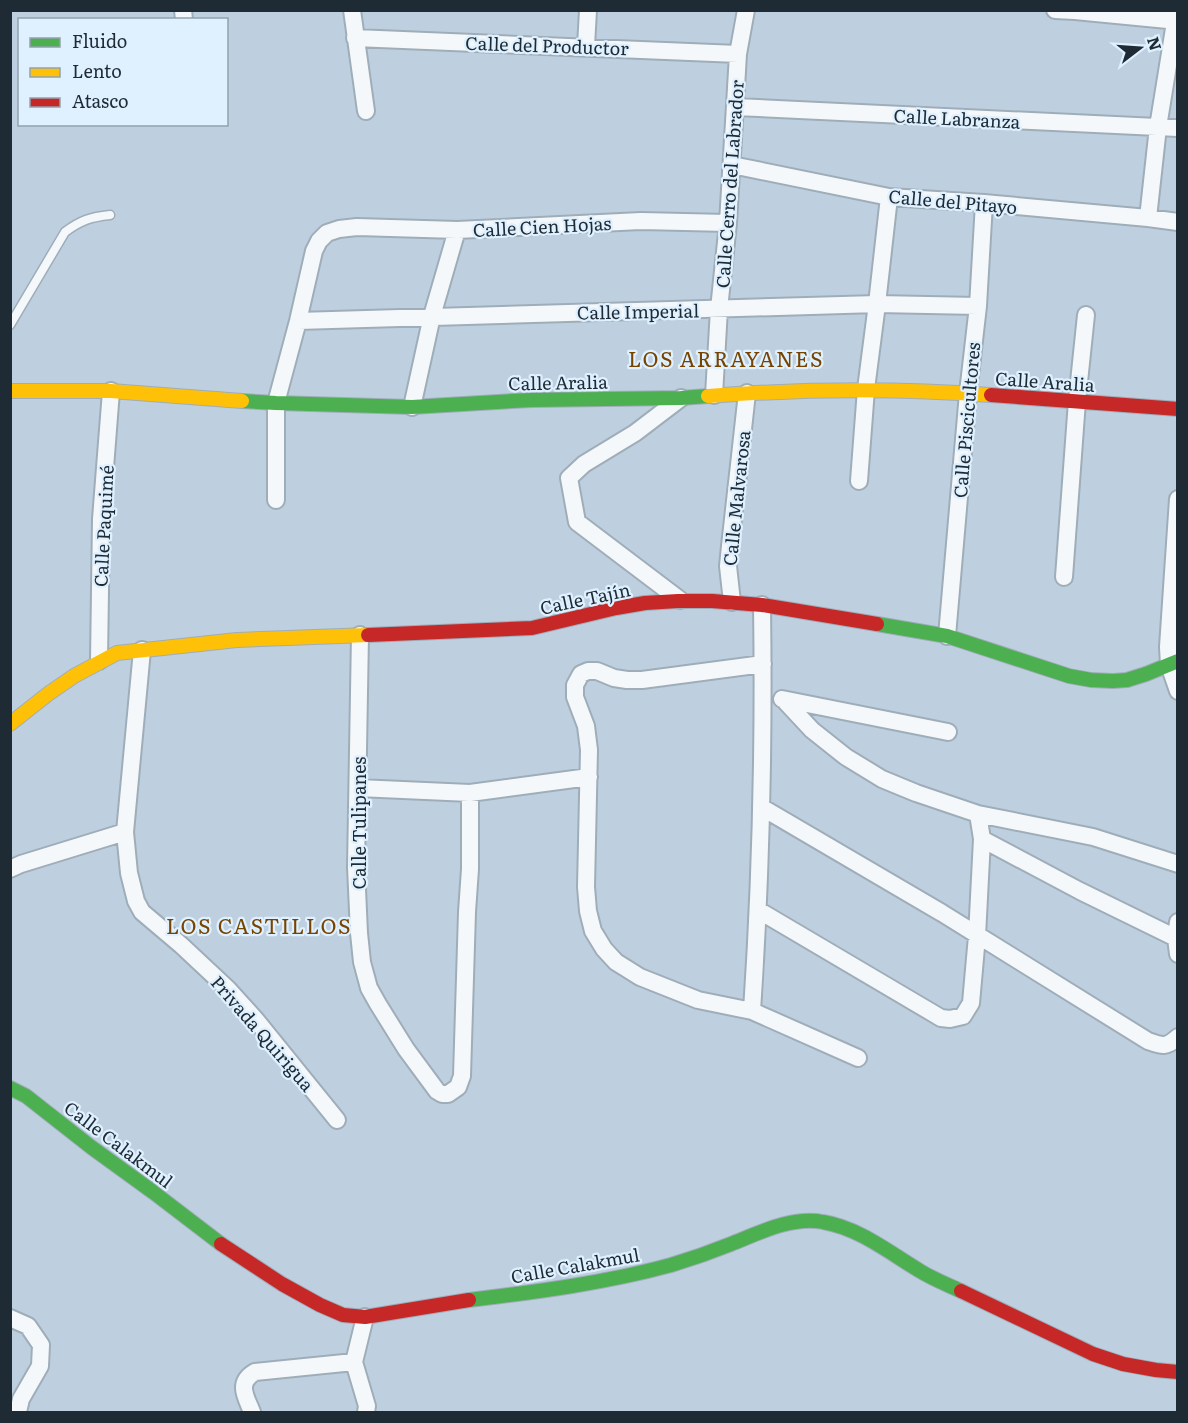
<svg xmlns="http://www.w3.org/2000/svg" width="1188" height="1423" font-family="Literata,serif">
<rect width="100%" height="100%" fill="#bed0e0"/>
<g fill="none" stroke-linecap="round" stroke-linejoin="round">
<g stroke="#9fadb9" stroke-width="11">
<path id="lane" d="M 10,325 L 65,232 C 81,220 91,217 110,215"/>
</g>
<g stroke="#9fadb9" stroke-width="20">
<path id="street" d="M 183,10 L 184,20
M 352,10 L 366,111
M 1055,10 L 1075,11 L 1178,21
M 355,38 L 738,54
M 586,46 L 588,10
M 736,107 L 1178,128
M 732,165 L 889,197 L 984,203 L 1148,218 L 1178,222
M 1148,218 L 1158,127 L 1177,10
M 298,321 L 877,304 L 978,306
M 714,395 L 719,309 L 728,223 L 738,54 L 746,10
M 412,407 L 432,316 L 457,230
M 859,481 L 866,389 L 877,304 L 889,197
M 1178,499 L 1168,647 L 1169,665 L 1178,691
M 276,500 L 276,403 L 298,321 L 314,251 L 319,241 L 327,233 L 339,229 L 357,227 L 457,230 L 641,221 L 728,223
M 1064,577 L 1077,401 L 1086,315
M 680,600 L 577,522 L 569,478 L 584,464 L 635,433 L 681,398
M 732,602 L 728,566 L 730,546 L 747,393
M 360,635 L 356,867 L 359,933 L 362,962 L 369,988 L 378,1004 L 406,1049 L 437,1091 L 442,1094 L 448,1094 L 458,1087 L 462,1076 L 467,912 L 470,869 L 470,793
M 947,636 L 968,393 L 978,306 L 984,203
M 142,650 L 125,832 L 129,873 L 136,901 L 142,912 L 181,945 L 228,989 L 256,1020 L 337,1120
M 99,661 L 101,519 L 111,391
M 763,664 L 642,680 L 627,680 L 614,678 L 597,671 L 588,671 L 581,674 L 575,685 L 575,697 L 586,726 L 589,750 L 586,887 L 588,911 L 593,931 L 604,949 L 616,962 L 640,977 L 698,1000 L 752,1011 L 858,1058
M 782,699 L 948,732
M 784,700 L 812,730 L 846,757 L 882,779 L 916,793 L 978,814 L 1093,837 L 1178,864
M 358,788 L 470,793 L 589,777
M 761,807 L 942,913 L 1148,1041 C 1162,1046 1166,1048 1178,1037
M 982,839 L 1080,891 L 1176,938 L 1178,938
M 10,869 L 21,864 L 125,832
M 758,910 L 941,1018 L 950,1019 L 963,1016 L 971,1003 L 977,936 L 982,839 L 978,814
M 1178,922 L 1176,938 L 1178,954
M 752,1011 C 761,876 764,741 762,605
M 365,1317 L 354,1362 L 367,1406 L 366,1412
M 10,1318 L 28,1326 L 41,1345 L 40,1366 L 21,1399 L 18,1412
M 252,1412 C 246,1397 236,1383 255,1372 L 354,1362"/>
</g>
<g stroke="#9fadb9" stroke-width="16">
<path id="fast" d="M 242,401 L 276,403 L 412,407 L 531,400 L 681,398 L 708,396
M 877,624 L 947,636 L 1069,676 L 1091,680 L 1113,681 L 1127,680 L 1146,674 L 1178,661
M 10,1088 L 26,1096 L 91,1147 L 153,1192 L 221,1244
M 469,1300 C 536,1292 605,1283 671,1265 C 691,1259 711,1252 731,1244 C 759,1233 792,1216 823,1222 C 859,1228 890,1253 920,1271 C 933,1279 948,1285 961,1291"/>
</g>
<g stroke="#9fadb9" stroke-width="16">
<path id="slow" d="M 10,391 L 111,391 L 242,401
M 708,396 C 802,389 896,388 991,395
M 10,724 L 48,694 L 74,676 L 117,653 L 237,640 L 368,635"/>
</g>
<g stroke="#9fadb9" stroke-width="16">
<path id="jam" d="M 991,395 L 1178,409
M 368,635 L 532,628 L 616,608 L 645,603 L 678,601 L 712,601 L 762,605 L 877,624
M 221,1244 L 282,1284 L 320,1305 L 343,1315 L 365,1317 L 469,1300
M 961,1291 L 1093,1354 L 1123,1364 L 1156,1370 L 1178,1372"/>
</g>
<use href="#lane" stroke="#f5f8fa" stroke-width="8"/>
<use href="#street" stroke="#f5f8fa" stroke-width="16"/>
<use href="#fast" stroke="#4caf50" stroke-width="14"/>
<use href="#slow" stroke="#ffc107" stroke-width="14"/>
<use href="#jam" stroke="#c62828" stroke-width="14"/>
</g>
<g text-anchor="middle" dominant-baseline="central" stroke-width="4.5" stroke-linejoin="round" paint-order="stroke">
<g font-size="18" fill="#1e2b35" stroke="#dff0ff">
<text transform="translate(547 45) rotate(2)">Calle del Productor</text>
<text transform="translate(957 118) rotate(3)">Calle Labranza</text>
<text transform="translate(729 184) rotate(-86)">Calle Cerro del Labrador</text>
<text transform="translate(953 201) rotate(5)">Calle del Pitayo</text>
<text transform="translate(542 226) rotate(-3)">Calle Cien Hojas</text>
<text transform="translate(638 311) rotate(-1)">Calle Imperial</text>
<text transform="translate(1045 381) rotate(4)">Calle Aralia</text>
<text transform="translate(558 382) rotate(-1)">Calle Aralia</text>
<text transform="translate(966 420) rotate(-85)">Calle Piscicultores</text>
<text transform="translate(736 498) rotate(-84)">Calle Malvarosa</text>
<text transform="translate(103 526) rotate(-87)">Calle Paquimé</text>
<text transform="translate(585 598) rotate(-12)">Calle Tajín</text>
<text transform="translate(358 823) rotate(-90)">Calle Tulipanes</text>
<text transform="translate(263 1033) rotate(49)">Privada Quirigua</text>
<text transform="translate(119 1144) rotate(37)">Calle Calakmul</text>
<text transform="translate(575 1265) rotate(-10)">Calle Calakmul</text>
</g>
<g font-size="21" letter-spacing="1.5" fill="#740" stroke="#dff0ff">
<text x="726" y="357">LOS ARRAYANES</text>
<text x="259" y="924">LOS CASTILLOS</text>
</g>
</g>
<rect width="1188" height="1423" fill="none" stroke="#1e2b35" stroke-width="24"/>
<rect x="18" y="18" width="210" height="108" fill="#dff0ff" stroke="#92a1ae" stroke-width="1.5"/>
<rect x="30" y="38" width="30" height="9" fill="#4caf50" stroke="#92a1ae" stroke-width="1.5"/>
<text x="72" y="48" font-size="18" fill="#1e2b35">Fluido</text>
<rect x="30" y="68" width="30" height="9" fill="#ffc107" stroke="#92a1ae" stroke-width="1.5"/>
<text x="72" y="78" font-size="18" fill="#1e2b35">Lento</text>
<rect x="30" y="98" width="30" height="9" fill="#c62828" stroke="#92a1ae" stroke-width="1.5"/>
<text x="72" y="108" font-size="18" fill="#1e2b35">Atasco</text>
<g transform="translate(1140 48) rotate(73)" stroke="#dff0ff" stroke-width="4.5" paint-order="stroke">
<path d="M0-4.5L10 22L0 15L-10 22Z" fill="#1e2b35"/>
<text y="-9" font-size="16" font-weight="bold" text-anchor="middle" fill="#1e2b35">N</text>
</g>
</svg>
